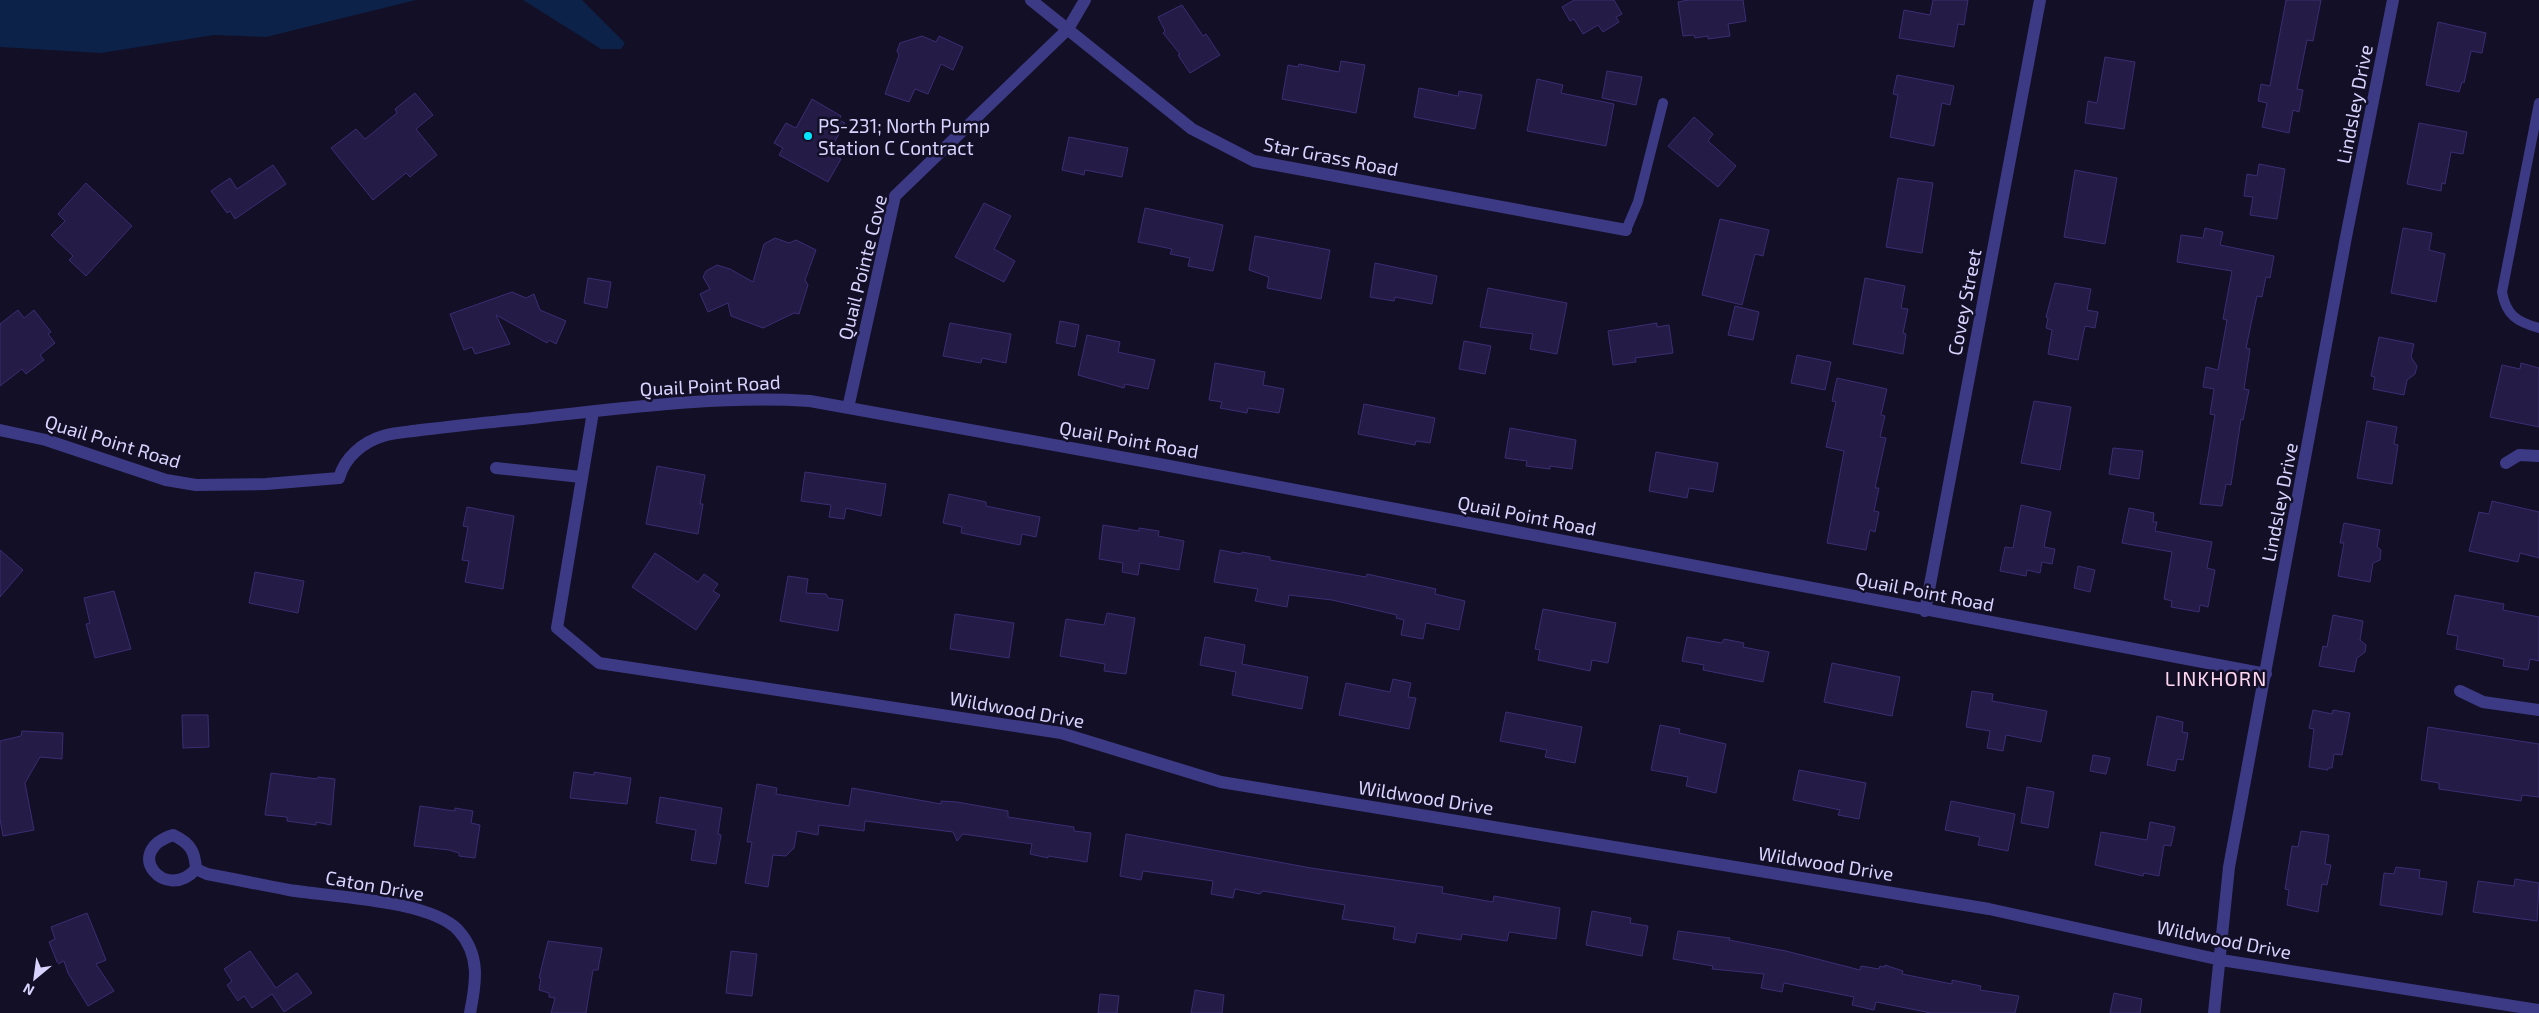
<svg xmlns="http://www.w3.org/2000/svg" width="2539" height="1013" font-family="'Exo 2',sans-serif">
<rect width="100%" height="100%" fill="#130f26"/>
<path fill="#0c2248" d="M 0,0 L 416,0 L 266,37 L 214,35 L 101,53 L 0,47 Z
M 523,0 L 582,0 L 625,43 L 621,49 L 601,49 Z"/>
<path fill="#241b47" stroke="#3b2d73" d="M 1574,0 L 1614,0 L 1622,14 L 1616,17 L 1619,22 L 1603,32 L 1598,25 L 1583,34 L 1574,19 L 1570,21 L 1562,7 Z
M 1688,0 L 1743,0 L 1746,21 L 1728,24 L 1730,36 L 1708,39 L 1708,36 L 1695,38 L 1694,35 L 1683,36 L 1678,2 Z
M 1933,0 L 1968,0 L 1964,25 L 1958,24 L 1954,47 L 1899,38 L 1904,10 L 1930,15 Z
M 2286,0 L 2321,0 L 2313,41 L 2307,40 L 2297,89 L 2303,90 L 2299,112 L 2293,110 L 2289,133 L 2262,127 L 2267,103 L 2258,101 L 2261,84 L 2270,86 Z
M 1182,5 L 1203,36 L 1206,34 L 1220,55 L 1190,73 L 1178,55 L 1180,54 L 1163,33 L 1165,31 L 1158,17 Z
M 2438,22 L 2486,33 L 2482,53 L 2471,51 L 2464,83 L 2462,82 L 2459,92 L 2426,85 Z
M 922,36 L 936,42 L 939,36 L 963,47 L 953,70 L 941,64 L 928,94 L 915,89 L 909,102 L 885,94 L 899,55 L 897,51 L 900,43 Z
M 2105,57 L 2135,62 L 2124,129 L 2085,123 L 2088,101 L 2097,103 Z
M 1341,61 L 1365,65 L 1356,113 L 1282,99 L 1288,65 L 1298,67 L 1299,64 L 1339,72 Z
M 1607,71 L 1642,77 L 1636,105 L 1602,98 Z
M 1897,75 L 1954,86 L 1950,105 L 1942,103 L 1934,146 L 1890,137 L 1898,95 L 1893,94 Z
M 1537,79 L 1563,85 L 1561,93 L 1614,104 L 1606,146 L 1527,131 Z
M 1419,88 L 1458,96 L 1459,91 L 1482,95 L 1475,129 L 1414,117 Z
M 415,93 L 433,115 L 416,129 L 437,155 L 410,177 L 406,173 L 373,200 L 331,148 L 356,129 L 365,139 L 397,113 L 395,109 Z
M 812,99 L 841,116 L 839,120 L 845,123 L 829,152 L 841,159 L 828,182 L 779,155 L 783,148 L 774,143 L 786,123 L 796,128 Z
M 1694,117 L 1713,134 L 1708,141 L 1736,166 L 1718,187 L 1668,146 Z
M 2419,123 L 2467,132 L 2463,154 L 2451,152 L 2445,184 L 2442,183 L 2441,191 L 2407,184 Z
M 1069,137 L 1128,148 L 1122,177 L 1085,170 L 1084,175 L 1062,170 Z
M 2259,164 L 2285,169 L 2277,219 L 2250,215 L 2253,197 L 2244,196 L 2247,174 L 2257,176 Z
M 273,165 L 286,184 L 235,219 L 230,211 L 227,213 L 211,191 L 230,178 L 237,189 Z
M 2075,170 L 2117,178 L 2105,244 L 2064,237 Z
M 1898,178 L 1933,183 L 1922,253 L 1886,247 Z
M 86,183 L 132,226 L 86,276 L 69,260 L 73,256 L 51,235 L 65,221 L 58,214 Z
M 984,203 L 1011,216 L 994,249 L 1015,261 L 1004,282 L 955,257 Z
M 1145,208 L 1223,225 L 1213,271 L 1188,266 L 1190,258 L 1170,254 L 1172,249 L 1138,242 Z
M 1720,219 L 1769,230 L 1763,256 L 1755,254 L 1742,305 L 1702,295 Z
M 2205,228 L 2223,232 L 2220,245 L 2274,256 L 2270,278 L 2266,277 L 2262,297 L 2257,296 L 2246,348 L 2250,349 L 2244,389 L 2249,390 L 2243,420 L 2241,419 L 2231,485 L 2226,484 L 2222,506 L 2200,504 L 2215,415 L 2210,414 L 2214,389 L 2203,387 L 2206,367 L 2218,370 L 2227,320 L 2223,319 L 2232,271 L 2177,262 L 2181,235 L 2203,238 Z
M 2403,228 L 2432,233 L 2429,250 L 2445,254 L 2436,302 L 2391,293 Z
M 1255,236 L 1330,250 L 1321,299 L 1267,288 L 1269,277 L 1249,270 Z
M 775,238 L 789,243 L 796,240 L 816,250 L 805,280 L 808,285 L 799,314 L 794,313 L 763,328 L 731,316 L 728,303 L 708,312 L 700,294 L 710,289 L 703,277 L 706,271 L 717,265 L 730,269 L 753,282 L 764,244 Z
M 1375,263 L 1437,276 L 1432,304 L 1395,297 L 1394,301 L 1370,297 Z
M 588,278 L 611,282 L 607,308 L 584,303 Z
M 1865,278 L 1905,286 L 1901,308 L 1908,309 L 1903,333 L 1906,334 L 1903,354 L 1853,344 Z
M 2055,283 L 2091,289 L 2087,310 L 2098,312 L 2095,328 L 2085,326 L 2078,360 L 2048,354 L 2052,330 L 2046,328 L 2048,318 L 2046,317 Z
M 1488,288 L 1567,303 L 1557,354 L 1530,349 L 1533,334 L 1480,327 Z
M 512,292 L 526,298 L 534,294 L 540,310 L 566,321 L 556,344 L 549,340 L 547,343 L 496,315 L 510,344 L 475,354 L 472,347 L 464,350 L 450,314 Z
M 1735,306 L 1759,312 L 1753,340 L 1728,335 Z
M 18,310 L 24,318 L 34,310 L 51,332 L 48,334 L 55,343 L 40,355 L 44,360 L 26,374 L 22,369 L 0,386 L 0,324 Z
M 1060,321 L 1079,325 L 1075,347 L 1056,343 Z
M 950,323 L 1011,334 L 1006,363 L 982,358 L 981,363 L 943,356 Z
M 1657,323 L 1657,327 L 1669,325 L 1673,353 L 1635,358 L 1636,362 L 1613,365 L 1608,331 Z
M 1087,335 L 1120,342 L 1118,352 L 1155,360 L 1148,389 L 1125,384 L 1124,388 L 1078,375 Z
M 2379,337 L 2414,344 L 2411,357 L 2417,366 L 2415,374 L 2407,380 L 2404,395 L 2373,389 L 2375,377 L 2371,376 Z
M 1464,341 L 1491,346 L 1485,374 L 1459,369 Z
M 1797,355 L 1831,362 L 1825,390 L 1791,383 Z
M 1215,363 L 1265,372 L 1263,385 L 1284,389 L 1279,413 L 1248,408 L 1247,413 L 1220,408 L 1222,402 L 1209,400 Z
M 2521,363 L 2539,368 L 2539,427 L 2490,417 L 2502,365 L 2520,369 Z
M 1837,378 L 1887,389 L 1881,415 L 1885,416 L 1880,437 L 1886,438 L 1875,488 L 1879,488 L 1874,511 L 1879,512 L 1875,532 L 1870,530 L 1866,550 L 1827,543 L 1844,451 L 1826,447 L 1836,402 L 1832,401 Z
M 2034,401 L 2071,407 L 2060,470 L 2021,463 Z
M 1364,404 L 1435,418 L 1430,443 L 1416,441 L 1415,445 L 1358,434 Z
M 2367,421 L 2397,427 L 2394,444 L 2398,445 L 2392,484 L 2357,478 Z
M 1510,428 L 1576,440 L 1572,469 L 1550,466 L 1550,469 L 1526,466 L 1527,461 L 1505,458 Z
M 2113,448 L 2143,451 L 2139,479 L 2109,474 Z
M 1656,452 L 1718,463 L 1713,492 L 1689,488 L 1687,498 L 1649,491 Z
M 657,466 L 705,475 L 700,504 L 703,504 L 698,534 L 646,524 Z
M 805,472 L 886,484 L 881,516 L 846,508 L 844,519 L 829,517 L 831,505 L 801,501 Z
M 949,494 L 986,502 L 986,506 L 1040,517 L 1036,537 L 1022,534 L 1020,545 L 961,533 L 962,527 L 943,523 Z
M 2492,501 L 2539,512 L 2539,558 L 2520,553 L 2518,562 L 2469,551 L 2479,512 L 2489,514 Z
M 2021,505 L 2051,512 L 2044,547 L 2055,549 L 2052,564 L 2042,562 L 2040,573 L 2027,570 L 2026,576 L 2000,571 L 2005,547 L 2013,548 Z
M 467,507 L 514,516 L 503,589 L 465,582 L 469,561 L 462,560 L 468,527 L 463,526 Z
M 2129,508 L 2154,513 L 2153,522 L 2157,522 L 2155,531 L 2212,542 L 2207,568 L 2215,570 L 2208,607 L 2200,605 L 2199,612 L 2171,607 L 2172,601 L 2164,599 L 2172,552 L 2122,543 Z
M 2344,523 L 2380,530 L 2377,547 L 2381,550 L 2380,560 L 2373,563 L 2370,582 L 2338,576 L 2344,543 L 2340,543 Z
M 1103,525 L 1139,531 L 1139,528 L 1159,531 L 1158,536 L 1184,541 L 1179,570 L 1140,563 L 1138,575 L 1122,572 L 1123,563 L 1099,559 Z
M 0,550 L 23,570 L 0,597 Z
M 1220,550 L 1241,554 L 1242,552 L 1270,557 L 1270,560 L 1366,577 L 1367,574 L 1436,589 L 1435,594 L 1465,601 L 1459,630 L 1426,623 L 1423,639 L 1401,635 L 1404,620 L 1396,618 L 1397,615 L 1332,600 L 1289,595 L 1287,607 L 1255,601 L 1258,589 L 1214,582 Z
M 655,553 L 698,582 L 704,574 L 718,584 L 713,591 L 720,595 L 696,630 L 632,587 Z
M 2078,566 L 2095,570 L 2090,592 L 2074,588 Z
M 255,572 L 304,581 L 298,613 L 249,603 Z
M 788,576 L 808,579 L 806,593 L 826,594 L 828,598 L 843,600 L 838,631 L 780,621 Z
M 114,591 L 131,649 L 95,658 L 86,624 L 90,623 L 84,598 Z
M 2455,595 L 2504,604 L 2503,610 L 2539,617 L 2539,661 L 2530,659 L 2528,670 L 2503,666 L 2504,659 L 2456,649 L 2458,636 L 2447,634 Z
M 1543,609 L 1616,623 L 1608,663 L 1592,660 L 1590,671 L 1538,660 L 1540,650 L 1535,649 Z
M 1107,613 L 1135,618 L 1126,674 L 1104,671 L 1105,664 L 1060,656 L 1066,619 L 1104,625 Z
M 955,614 L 1014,623 L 1009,658 L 950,649 Z
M 2333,615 L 2363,621 L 2360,640 L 2366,645 L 2365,652 L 2357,658 L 2354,672 L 2319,666 L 2323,646 L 2327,647 Z
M 1205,637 L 1245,645 L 1242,664 L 1308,677 L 1302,709 L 1232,695 L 1236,672 L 1200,665 Z
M 1687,637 L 1722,643 L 1724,639 L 1744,643 L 1743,647 L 1769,652 L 1763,682 L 1703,670 L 1704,665 L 1682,661 Z
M 1832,663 L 1900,677 L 1892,716 L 1824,702 Z
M 1393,679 L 1411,683 L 1408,697 L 1416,698 L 1409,729 L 1339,715 L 1346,683 L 1390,692 Z
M 1972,691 L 1993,694 L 1992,701 L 2047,711 L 2041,742 L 2006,735 L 2003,751 L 1987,748 L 1990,731 L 1966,727 Z
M 2313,710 L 2332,714 L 2333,710 L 2350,713 L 2342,755 L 2334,754 L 2332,768 L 2328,768 L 2328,770 L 2309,767 L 2314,729 L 2309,728 Z
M 1506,712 L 1582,727 L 1575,763 L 1545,757 L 1547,750 L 1500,741 Z
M 182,715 L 208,715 L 209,747 L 183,748 Z
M 2157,716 L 2183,722 L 2182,732 L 2188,733 L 2183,760 L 2177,759 L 2175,771 L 2147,765 Z
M 1660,725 L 1680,729 L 1679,733 L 1726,744 L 1716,793 L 1686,786 L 1688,777 L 1651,770 Z
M 2428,727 L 2539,744 L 2539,797 L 2522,795 L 2521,801 L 2439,789 L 2439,783 L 2421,780 Z
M 22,731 L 63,733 L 62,759 L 40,757 L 25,783 L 34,830 L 3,836 L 0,819 L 0,741 L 21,736 Z
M 2093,755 L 2110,758 L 2106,774 L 2090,771 Z
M 1799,770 L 1866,783 L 1859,819 L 1838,815 L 1840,810 L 1793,800 Z
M 574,772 L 594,775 L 594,772 L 631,778 L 627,804 L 570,798 Z
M 271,773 L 317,779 L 318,777 L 335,779 L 331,825 L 316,822 L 316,825 L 287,821 L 287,817 L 265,815 Z
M 757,784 L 777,788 L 776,794 L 849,806 L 852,788 L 941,804 L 941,801 L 957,802 L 1008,811 L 1008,817 L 1074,827 L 1074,831 L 1091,833 L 1087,862 L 1048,856 L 1048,858 L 1030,854 L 1032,844 L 963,834 L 957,841 L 953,832 L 865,821 L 864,831 L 819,825 L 818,835 L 797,831 L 794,848 L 786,856 L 773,855 L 768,887 L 745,883 L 752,842 L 747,842 Z
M 2027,787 L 2054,792 L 2048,828 L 2021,823 Z
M 660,797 L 722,808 L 718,834 L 721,835 L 716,864 L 691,860 L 696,830 L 656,823 Z
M 1951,801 L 2015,814 L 2008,851 L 1978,845 L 1980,837 L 1945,830 Z
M 420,806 L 455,811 L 455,808 L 473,811 L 471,823 L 480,825 L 475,858 L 459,856 L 459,853 L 449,850 L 414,846 Z
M 2150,822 L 2175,827 L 2171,846 L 2164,845 L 2159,876 L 2144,873 L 2143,876 L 2095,865 L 2101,832 L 2147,840 Z
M 2301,831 L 2329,835 L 2325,864 L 2331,865 L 2327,885 L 2322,884 L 2318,912 L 2287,905 L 2289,890 L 2285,889 L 2292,846 L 2298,847 Z
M 1126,834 L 1311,868 L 1443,887 L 1442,893 L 1493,902 L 1494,896 L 1560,908 L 1556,939 L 1509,932 L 1507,941 L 1462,934 L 1461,940 L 1417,933 L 1415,943 L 1393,939 L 1395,927 L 1342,919 L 1345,905 L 1263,891 L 1260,894 L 1235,889 L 1233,898 L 1211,894 L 1213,881 L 1143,871 L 1141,880 L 1120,876 Z
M 2396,867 L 2420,870 L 2419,878 L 2447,882 L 2442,915 L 2380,905 L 2384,873 L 2394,874 Z
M 2515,879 L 2539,883 L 2537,921 L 2473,912 L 2478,881 L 2514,886 Z
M 1592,911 L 1631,918 L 1630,923 L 1648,926 L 1642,956 L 1586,945 Z
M 87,913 L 106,960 L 96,964 L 114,991 L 88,1006 L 68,973 L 64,961 L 58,964 L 49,942 L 55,939 L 51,927 Z
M 1678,931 L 1730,938 L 1729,940 L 1786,951 L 1860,970 L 1861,966 L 1879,969 L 1880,966 L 1885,967 L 1885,965 L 1903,971 L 1902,974 L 1952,984 L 1952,980 L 1981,986 L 1980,990 L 2019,996 L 2015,1013 L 1931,1013 L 1876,1002 L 1874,1010 L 1852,1005 L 1854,997 L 1784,983 L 1782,992 L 1761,988 L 1764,974 L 1712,969 L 1713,966 L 1673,959 Z
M 548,941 L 602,948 L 598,970 L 593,970 L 586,1013 L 551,1013 L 555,998 L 549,997 L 549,993 L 539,990 L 541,978 L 539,978 Z
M 250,951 L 276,988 L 297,973 L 312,993 L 284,1012 L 272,994 L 252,1008 L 244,996 L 238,1001 L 227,985 L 232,981 L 224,969 Z
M 731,951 L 757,954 L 752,996 L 726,993 Z
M 1195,990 L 1224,995 L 1222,1013 L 1191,1013 Z
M 2114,993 L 2142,999 L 2140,1013 L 2110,1013 Z
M 1100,994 L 1119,996 L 1117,1013 L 1098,1013 Z"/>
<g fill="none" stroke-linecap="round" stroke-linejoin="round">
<path stroke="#3d3a85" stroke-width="10" d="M 2539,103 L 2502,292 C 2506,315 2517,322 2539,328
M 1626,230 L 1638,202 L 1663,103"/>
<path stroke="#3d3a85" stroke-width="12" d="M 1031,0 L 1192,129 L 1254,161 L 1626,230
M 848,408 L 895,196 L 1068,29 L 1085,0
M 593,412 L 557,628 L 599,663 L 1061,733 L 1221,782 L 1989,909 L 2221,960 L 2539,1010
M 0,430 L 46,440 L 166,480 L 196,485 L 266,484 L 339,478 C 345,457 363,442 383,436 C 395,432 409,432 421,430 C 455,426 488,422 523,419 C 618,409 714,395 810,401 L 1159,464 L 2266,674
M 2506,463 L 2519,455 L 2539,456
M 496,468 L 581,477
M 1925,611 L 2040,0
M 2460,691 L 2483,702 L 2539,710
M 173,835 C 190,843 195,851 196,869 C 166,903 121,852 173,835 Z
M 196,869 L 207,874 C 234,879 262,885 289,890 C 332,897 429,900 458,930 C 481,955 476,983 470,1013
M 2214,1013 L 2229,867 L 2346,237 L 2393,0"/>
</g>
<circle fill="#00e5ff" stroke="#130f26" stroke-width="2" cx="808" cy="136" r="5"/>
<g text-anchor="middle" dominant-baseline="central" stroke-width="5" stroke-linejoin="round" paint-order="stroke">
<g font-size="19" fill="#d9d4ff" stroke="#130f26">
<text transform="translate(2354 104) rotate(-79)">Lindsley Drive</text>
<text transform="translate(1331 156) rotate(11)">Star Grass Road</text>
<text transform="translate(862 267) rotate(-76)">Quail Pointe Cove</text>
<text transform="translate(1964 302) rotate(-79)">Covey Street</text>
<text transform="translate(710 385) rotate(-3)">Quail Point Road</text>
<text transform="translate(1129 439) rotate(10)">Quail Point Road</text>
<text transform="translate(113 441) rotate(17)">Quail Point Road</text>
<text transform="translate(2279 502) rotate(-79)">Lindsley Drive</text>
<text transform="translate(1527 515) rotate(11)">Quail Point Road</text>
<text transform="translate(1925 591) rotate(11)">Quail Point Road</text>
<text transform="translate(1017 709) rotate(10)">Wildwood Drive</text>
<text transform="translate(1426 797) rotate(9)">Wildwood Drive</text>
<text transform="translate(1826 863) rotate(9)">Wildwood Drive</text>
<text transform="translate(375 885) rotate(10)">Caton Drive</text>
<text transform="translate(2224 939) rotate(11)">Wildwood Drive</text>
</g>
<g font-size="19" fill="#d9d4ff" stroke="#130f26" text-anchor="start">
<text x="818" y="125">PS-231; North Pump<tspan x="818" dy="22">Station C Contract</tspan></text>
</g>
<g font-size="20" letter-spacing="1" fill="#ffd6f0" stroke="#130f26">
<text x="2216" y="678">LINKHORN</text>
</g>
</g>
<g transform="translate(35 978) rotate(209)" stroke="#130f26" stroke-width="4" paint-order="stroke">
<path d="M0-4L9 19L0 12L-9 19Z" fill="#d9d4ff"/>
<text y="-8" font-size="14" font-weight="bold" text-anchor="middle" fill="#d9d4ff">N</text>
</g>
</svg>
